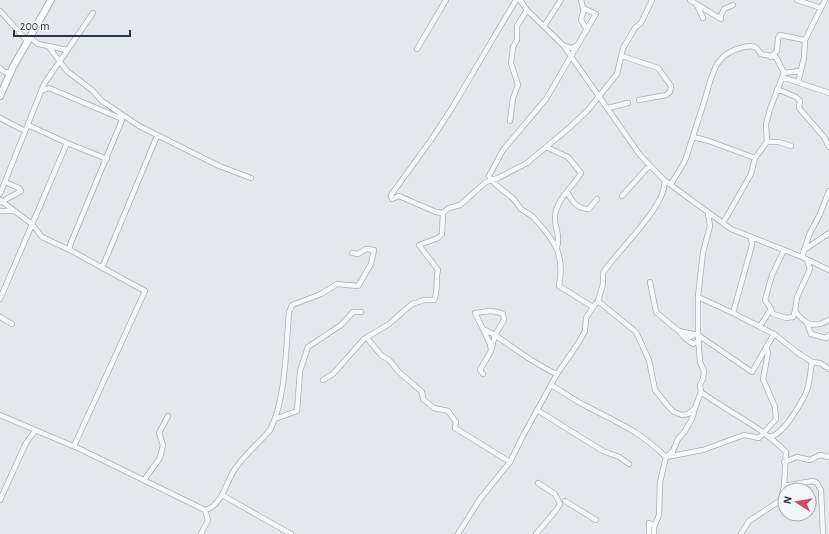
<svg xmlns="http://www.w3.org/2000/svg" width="829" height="534" font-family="'Alegreya Sans',sans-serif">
<rect width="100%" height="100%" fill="#e4e7ec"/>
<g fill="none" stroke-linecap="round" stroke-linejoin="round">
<g stroke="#a9aeb7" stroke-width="6">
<path id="street" d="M 516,0 L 452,108 L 431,140 L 391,195 L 392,199 L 399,196 L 436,212 L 443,213 L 449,208 L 460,205 L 486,182 L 498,178 L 527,163 L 569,128 L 588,110 L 617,74 L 623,48 L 635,28 L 641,23 L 652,0
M 520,0 L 527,10 L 563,45 L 640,155 L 664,180 L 731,229 L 802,257 L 829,270
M 581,0 L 583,8 L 596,14 L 594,17 L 546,99 L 503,150 L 489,176 C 493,185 504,190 511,197 C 515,200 518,205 521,209 C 525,212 530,214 534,218 C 555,241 565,254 559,286 L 593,307 L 598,301 L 636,332 L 649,360 L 655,390 L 668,406 L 674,412 L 682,415 L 688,414 L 695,408 L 692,419 L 685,431 L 678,439 L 673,451 L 666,457 L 660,482 L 659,515 L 654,527 L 654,534
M 690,0 L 721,19
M 797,0 L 821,8
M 697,5 L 703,18
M 584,9 L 581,20 L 587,30
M 0,11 L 28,42
M 720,18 L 724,9 L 733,5
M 544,26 L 561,0
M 31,38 L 38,44 L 48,46 L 67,71 L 92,90 L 102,101 L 139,126 L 219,166 L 251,178
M 805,40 L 825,0
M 563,45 L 571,48 L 578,45
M 48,46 L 67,50
M 417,49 L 446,0
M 622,56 L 658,68 L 671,86 L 670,92 L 666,95 L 639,100
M 771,57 L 777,51 L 778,38 L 780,35 L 805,40 L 804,58 L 798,82
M 0,68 L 4,72 L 11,73
M 782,77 L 829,93
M 777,89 L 796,97 L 800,101 L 799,108 L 824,137 L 829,147
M 41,91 L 49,88 L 120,118 L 122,120 L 70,245 L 70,250
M 608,108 L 628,103
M 0,118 L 25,131
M 510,121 L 513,98 L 518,85 L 511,63 L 513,47 L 517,40 L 517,26 L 527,10
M 693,137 L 709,141 L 755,158
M 767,142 L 779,142 L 791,146
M 67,143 L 107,159
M 546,147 L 568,157 L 581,173 C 573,187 557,198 555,216 C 554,228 561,234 557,247
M 671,184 C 676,175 682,168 686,158 C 692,139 698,121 704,102 C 712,77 713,53 744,47 C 753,45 756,46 761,54 L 776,57 L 784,73
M 567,192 C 572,201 577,209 589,209 L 597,199
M 0,194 L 44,84 L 93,13
M 622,196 L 649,166
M 0,200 L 32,224 L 42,237 L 70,250 L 145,291 L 74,446
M 1,202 L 21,191 L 19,188 L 5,182
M 0,211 L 14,211
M 723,223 L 751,174 L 755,158 L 767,142 L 766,124 L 770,109 L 784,73 L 800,71
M 751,239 L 752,245 L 733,313 L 774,334 L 798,353 L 812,362 L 820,363 L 829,369
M 804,250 L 829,233
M 802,257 L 809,235 L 820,214 L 829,191
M 807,260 L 810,269 L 797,297 L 795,311 C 805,324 813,329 829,320
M 102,268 L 157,136
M 650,282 L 656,312 L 663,318 L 679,331 L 698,335 L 752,372 L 774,334
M 698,297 L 733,313
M 0,299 L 67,143 L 28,125
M 598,301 L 603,284 L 603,273 C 615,253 670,203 664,180
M 771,309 L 773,314 L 786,318 L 793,317 L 795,311
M 0,317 L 12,324
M 807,323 L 811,334 L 826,338 L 829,335
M 760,326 L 771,309 L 765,300 L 772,275 L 784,250
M 679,331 L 685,338 L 692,336
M 367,338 L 382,356 L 389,360 L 399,372 L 422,392 L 423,399 L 434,408 L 448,411 L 456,422 L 455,428 L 510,462
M 685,338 L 693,344 L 699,340
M 491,351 L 495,335 L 504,320 L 503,314 C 494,309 484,312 475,313 L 483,329 L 495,335 L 496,336 C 516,349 535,365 557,374
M 483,374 L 480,370 L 491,351 L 490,344 L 483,329
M 323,380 L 333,374 L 364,339 L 389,324 L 412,304 L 424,300 L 434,300 C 439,289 435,281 438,270 L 419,245 L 438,238 L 442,234 L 443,213
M 551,385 C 563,392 574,400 586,406 C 620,424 638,430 666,457 L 703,450 L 744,435 L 759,438 L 776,419 L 775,407 L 763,379 L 768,353 L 766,347
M 701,392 C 728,412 762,427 786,452 L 784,486 L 813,481 L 817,483 L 821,490 L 823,534
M 695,408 L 701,392 L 700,385 L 703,379 L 704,371 L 700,362 L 698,335 L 698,297 L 703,252 L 710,226 L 708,213
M 537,410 L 603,451 L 619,457 L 629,464
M 0,415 L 80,449 L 205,510 C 222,506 226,482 235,469 C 244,455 259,443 270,430 C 286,400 286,346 289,312 L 292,305 L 321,294 L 337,284 L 358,286 L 371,264 L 374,250 L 366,249 L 358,254 L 352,253
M 275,419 L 297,411 L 300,371 L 308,347 L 341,325 L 353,312 L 361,312
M 769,437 C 782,436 799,407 805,395 C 810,386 810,372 812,362
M 784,462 L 797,457 L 810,460 L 820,455 L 829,457
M 144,480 L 160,458 L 163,445 L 159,433 L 168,416
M 222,495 L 291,534
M 0,500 L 26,443 L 35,431
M 565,501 L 596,520
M 201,534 L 208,520 L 205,510
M 458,534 L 480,499 L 510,462 L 524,434 L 557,374 L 579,342 L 585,331 L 586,318 L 593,307
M 536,534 C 540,529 559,508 560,504 L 555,494 L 538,483
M 649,534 L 649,523 L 655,525
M 741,534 L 749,521 L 781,500 L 784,486"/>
</g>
<g stroke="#a9aeb7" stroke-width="8">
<path id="secondary" d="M 0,96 L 13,67 L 51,0"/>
</g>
<use href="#street" stroke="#f7f8fa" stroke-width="4.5"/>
<use href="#secondary" stroke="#fff" stroke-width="6"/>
</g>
<g transform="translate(797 502) rotate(282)"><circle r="19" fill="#f4f6f9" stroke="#a4a8b1"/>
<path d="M0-3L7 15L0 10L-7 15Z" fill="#d1495b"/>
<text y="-6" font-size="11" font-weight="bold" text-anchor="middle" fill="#2b3445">N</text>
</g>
<path d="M14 30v6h116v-6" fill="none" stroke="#2b3445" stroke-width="2"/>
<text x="20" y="30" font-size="12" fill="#2b3445" stroke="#f4f6f9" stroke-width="3" paint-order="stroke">200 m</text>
</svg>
